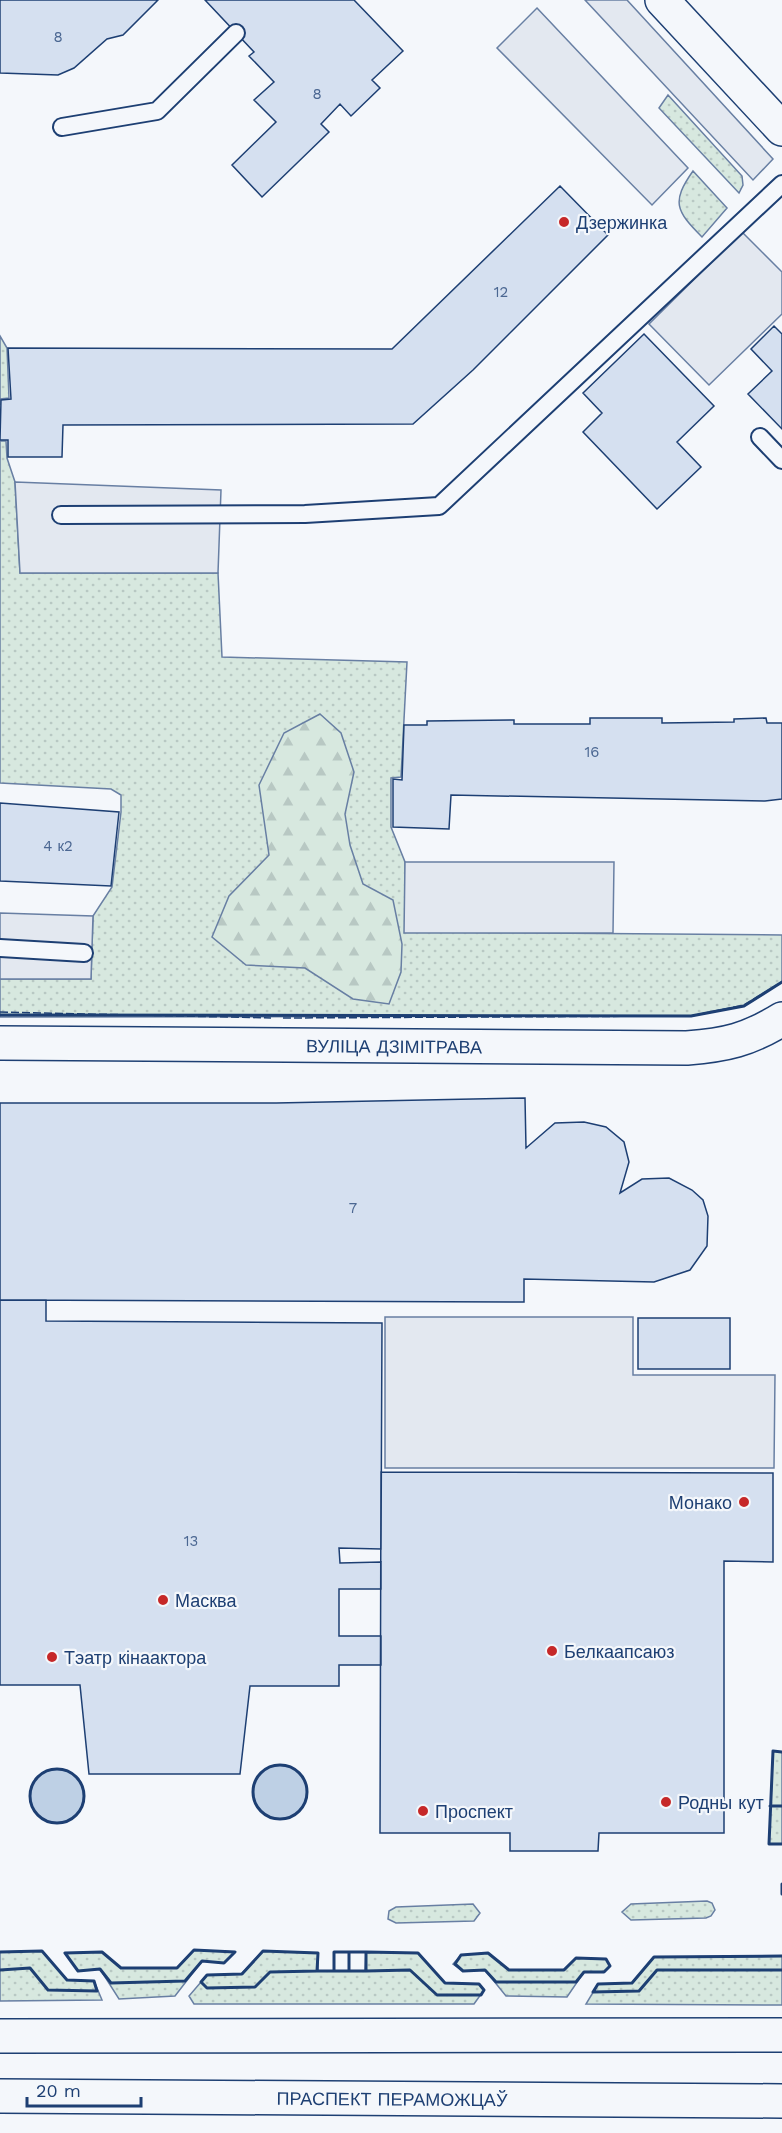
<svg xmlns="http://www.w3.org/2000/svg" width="782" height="2133" font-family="'Work Sans',sans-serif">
<defs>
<pattern id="grass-dots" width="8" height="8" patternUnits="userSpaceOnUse" patternTransform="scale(1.5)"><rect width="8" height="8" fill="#d7e8df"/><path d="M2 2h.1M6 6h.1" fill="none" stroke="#b8c8c3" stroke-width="1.8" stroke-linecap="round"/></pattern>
<pattern id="forest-firs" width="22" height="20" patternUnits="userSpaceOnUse" patternTransform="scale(1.5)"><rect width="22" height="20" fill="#d7e8df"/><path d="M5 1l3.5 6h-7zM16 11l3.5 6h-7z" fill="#b8c8c3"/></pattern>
</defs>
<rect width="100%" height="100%" fill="#f4f7fb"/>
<path fill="url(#grass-dots)" stroke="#687fa3" stroke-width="1.5" d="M 668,95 L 742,176 L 743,185 L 739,193 L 659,108 Z
M 693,171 L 727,208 L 702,237 C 676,211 671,202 693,171 Z
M 0,336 L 7,348 L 9,398 L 0,399 L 0,405 Z
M 0,441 L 6,441 L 7,458 L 15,482 L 20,573 L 218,573 L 222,657 L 407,662 L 401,777 L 391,778 L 391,827 L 405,862 L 405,932 L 782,935 L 782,982 L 744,1006 L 691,1016 L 0,1017 L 0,979 L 91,979 L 93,916 L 112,887 L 121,812 L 121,795 L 111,789 L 0,783 Z
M 773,1751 L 782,1752 L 782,1844 L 769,1844 Z
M 707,1901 L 712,1903 L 715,1910 L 711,1916 L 706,1918 L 631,1920 L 622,1912 L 631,1904 Z
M 473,1904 L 480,1913 L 474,1921 L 396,1923 L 388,1919 L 389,1911 L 396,1907 Z
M 194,1950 L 235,1952 L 224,1963 L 202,1961 L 175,1996 L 119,1999 L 100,1969 L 78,1971 L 65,1953 L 102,1952 L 121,1968 L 177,1968 Z
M 42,1951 L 67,1980 L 94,1981 L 102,2000 L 0,2001 L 0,1952 Z
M 263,1951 L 318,1953 L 318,1971 L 365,1971 L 366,1952 L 418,1953 L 445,1983 L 479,1984 L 484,1990 L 474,2004 L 194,2004 L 189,1996 L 207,1975 L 241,1974 Z
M 488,1953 L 509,1970 L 563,1970 L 576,1958 L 606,1959 L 610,1966 L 604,1972 L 584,1972 L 567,1997 L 506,1996 L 485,1970 L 463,1971 L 453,1964 L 461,1955 Z
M 782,1956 L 782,2005 L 586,2004 L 598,1984 L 632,1983 L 654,1957 Z"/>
<path fill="url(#forest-firs)" stroke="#687fa3" stroke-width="1.5" d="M 320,714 L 341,733 L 354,772 L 345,814 L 350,845 L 363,884 L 393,900 L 402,944 L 401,972 L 389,1004 L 353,999 L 305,968 L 246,965 L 212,937 L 229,896 L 269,855 L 259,785 L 284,733 Z"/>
<path fill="#e3e8f0" stroke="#687fa3" stroke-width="1.5" d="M 585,0 L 627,0 L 773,159 L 753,180 Z
M 537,8 L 688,168 L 652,205 L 497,48 Z
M 742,232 L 782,272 L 782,314 L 709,385 L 649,324 Z
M 15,482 L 221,490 L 218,573 L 20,573 Z
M 405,862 L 614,862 L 613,933 L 404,933 Z
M 0,913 L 93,916 L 91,979 L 0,979 Z
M 385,1317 L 633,1317 L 633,1375 L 775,1375 L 774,1468 L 385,1468 Z"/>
<path fill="#bed0e5" stroke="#687fa3" stroke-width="1.5" d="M253 1792a27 27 0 1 1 54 0a27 27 0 1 1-54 0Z
M30 1796a27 27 0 1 1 54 0a27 27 0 1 1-54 0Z"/>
<path fill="#d5e0f0" stroke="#1d3f73" stroke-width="1.5" d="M 0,0 L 158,0 L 123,35 L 107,39 L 74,68 L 58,75 L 0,73 Z
M 205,0 L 354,0 L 403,51 L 372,80 L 380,88 L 351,116 L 340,104 L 321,124 L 329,132 L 262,197 L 232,165 L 276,122 L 254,100 L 274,82 L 249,56 L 254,52 Z
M 560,186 L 608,235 L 473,370 L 413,424 L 63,425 L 62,457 L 8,457 L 8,440 L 0,440 L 1,400 L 11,399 L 8,348 L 392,349 Z
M 774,326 L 782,334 L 782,429 L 748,394 L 772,371 L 751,349 Z
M 644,334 L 714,406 L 677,442 L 701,467 L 657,509 L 583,432 L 602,413 L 583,393 Z
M 590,718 L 662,718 L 662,723 L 734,722 L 734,719 L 766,718 L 767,723 L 782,723 L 782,799 L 765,801 L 451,795 L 449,829 L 393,827 L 393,779 L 402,780 L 404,725 L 427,725 L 427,721 L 514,720 L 514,724 L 590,724 Z
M 0,803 L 119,812 L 111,886 L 0,881 Z
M 525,1098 L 526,1148 L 555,1123 L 584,1122 L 606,1127 L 624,1142 L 629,1162 L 620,1193 L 642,1179 L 669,1178 L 692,1190 L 703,1200 L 708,1216 L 707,1246 L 690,1270 L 654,1282 L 524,1279 L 524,1302 L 0,1300 L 0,1103 L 276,1103 Z
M 0,1300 L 46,1300 L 46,1321 L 382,1323 L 381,1549 L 339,1548 L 340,1563 L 381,1562 L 381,1589 L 339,1589 L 339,1636 L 381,1636 L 381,1665 L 339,1665 L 339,1686 L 250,1686 L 240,1774 L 89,1774 L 80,1685 L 0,1685 Z
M 638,1318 L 730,1318 L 730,1369 L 638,1369 Z
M 381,1472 L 773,1473 L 773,1562 L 724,1561 L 724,1833 L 599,1833 L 598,1851 L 510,1851 L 510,1833 L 380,1833 Z"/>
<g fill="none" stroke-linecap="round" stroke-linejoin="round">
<g stroke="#1d3f73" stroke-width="20">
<path id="lane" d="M 62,127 L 157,111 L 236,33
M 760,437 L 782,460
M 61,515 L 305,514 L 439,506 L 782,184
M 0,948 L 84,953"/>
</g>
<g stroke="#1d3f73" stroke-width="36">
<g id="street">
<path id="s1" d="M 0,1043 L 687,1048 C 726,1045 748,1040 782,1019"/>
</g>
</g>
<g stroke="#1d3f73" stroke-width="36">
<path id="secondary" d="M 662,0 L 782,129"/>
</g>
<g stroke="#1d3f73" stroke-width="36">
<g id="primary">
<path d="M 0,2036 L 782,2035"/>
<path id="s2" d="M 0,2096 L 782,2101"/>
</g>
</g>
<use href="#lane" stroke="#f4f7fb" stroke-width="16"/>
<use href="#street" stroke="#f4f7fb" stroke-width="33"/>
<use href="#secondary" stroke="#f4f7fb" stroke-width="33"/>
<use href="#primary" stroke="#f4f7fb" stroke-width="33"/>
<path stroke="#1d3f73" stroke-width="1.5" stroke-dasharray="8 3" stroke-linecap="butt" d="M 0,1012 L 271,1018
M 283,1018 L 691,1016 L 744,1005 L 782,982"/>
<path stroke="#1d3f73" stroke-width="3" d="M 0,1015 L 691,1016 L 744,1006 L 782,982
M 782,1752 L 773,1751 L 769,1844 L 782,1844
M253 1792a27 27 0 1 1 54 0a27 27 0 1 1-54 0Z
M30 1796a27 27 0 1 1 54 0a27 27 0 1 1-54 0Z
M 770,1806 L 782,1806
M 782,1884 L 782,1894
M 194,1950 L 235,1952 L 224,1963 L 202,1961 L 185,1981 L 111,1983 L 100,1969 L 78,1971 L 65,1953 L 102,1952 L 121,1968 L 177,1968 Z
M 0,1952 L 42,1951 L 67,1980 L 94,1981 L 97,1991 L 48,1990 L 30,1968 L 0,1970
M 349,1952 L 349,1971
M 366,1952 L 418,1953 L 445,1983 L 479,1984 L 484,1990 L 481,1995 L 437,1995 L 410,1970 L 366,1971
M 488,1953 L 509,1970 L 564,1970 L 576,1958 L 606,1959 L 610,1966 L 604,1972 L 584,1972 L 576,1982 L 496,1982 L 485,1970 L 463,1971 L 455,1964 L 461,1955 Z
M 782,1956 L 654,1957 L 632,1983 L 598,1984 L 593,1992 L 639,1991 L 657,1970 L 782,1970
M 317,1971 L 270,1972 L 255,1987 L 207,1988 L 201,1982 L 207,1975 L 242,1974 L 263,1951 L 318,1953 L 317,1971 C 334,1971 350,1971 366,1971 L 366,1952 L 334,1952 L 334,1971"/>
</g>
<g fill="#c62828" stroke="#f4f7fb" stroke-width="2">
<circle cx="564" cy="222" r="6"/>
<circle cx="744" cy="1502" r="6"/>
<circle cx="163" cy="1600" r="6"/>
<circle cx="552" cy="1651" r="6"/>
<circle cx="52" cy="1657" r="6"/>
<circle cx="666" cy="1802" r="6"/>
<circle cx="423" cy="1811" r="6"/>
</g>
<g text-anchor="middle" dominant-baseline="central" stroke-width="4.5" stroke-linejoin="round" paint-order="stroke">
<g font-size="15" fill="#4b6792">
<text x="58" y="37">8</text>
<text x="317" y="94">8</text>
<text x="501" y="292">12</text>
<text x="592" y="752">16</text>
<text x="58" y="846">4 к2</text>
<text x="353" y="1208">7</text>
<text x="191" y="1541">13</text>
</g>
<g font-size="18" fill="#1d3f73" stroke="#f4f7fb" text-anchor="start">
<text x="576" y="222">Дзержинка</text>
<text x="732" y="1502" text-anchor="end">Монако</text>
<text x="175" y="1600">Масква</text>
<text x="564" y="1651">Белкаапсаюз</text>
<text x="64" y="1657">Тэатр кінаактора</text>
<text x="678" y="1802">Родны кут</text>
<text x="435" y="1811">Проспект</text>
</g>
<g font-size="18" fill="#1d3f73" stroke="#f4f7fb">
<text stroke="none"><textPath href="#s1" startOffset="394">ВУЛІЦА ДЗІМІТРАВА</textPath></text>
<text stroke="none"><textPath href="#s2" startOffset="392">ПРАСПЕКТ ПЕРАМОЖЦАЎ</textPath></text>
</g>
</g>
<path d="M27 2097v9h114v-9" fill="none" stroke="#1d3f73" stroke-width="3"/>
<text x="36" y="2097" font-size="18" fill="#1d3f73" stroke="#f4f7fb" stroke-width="4.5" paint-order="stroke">20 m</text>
</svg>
